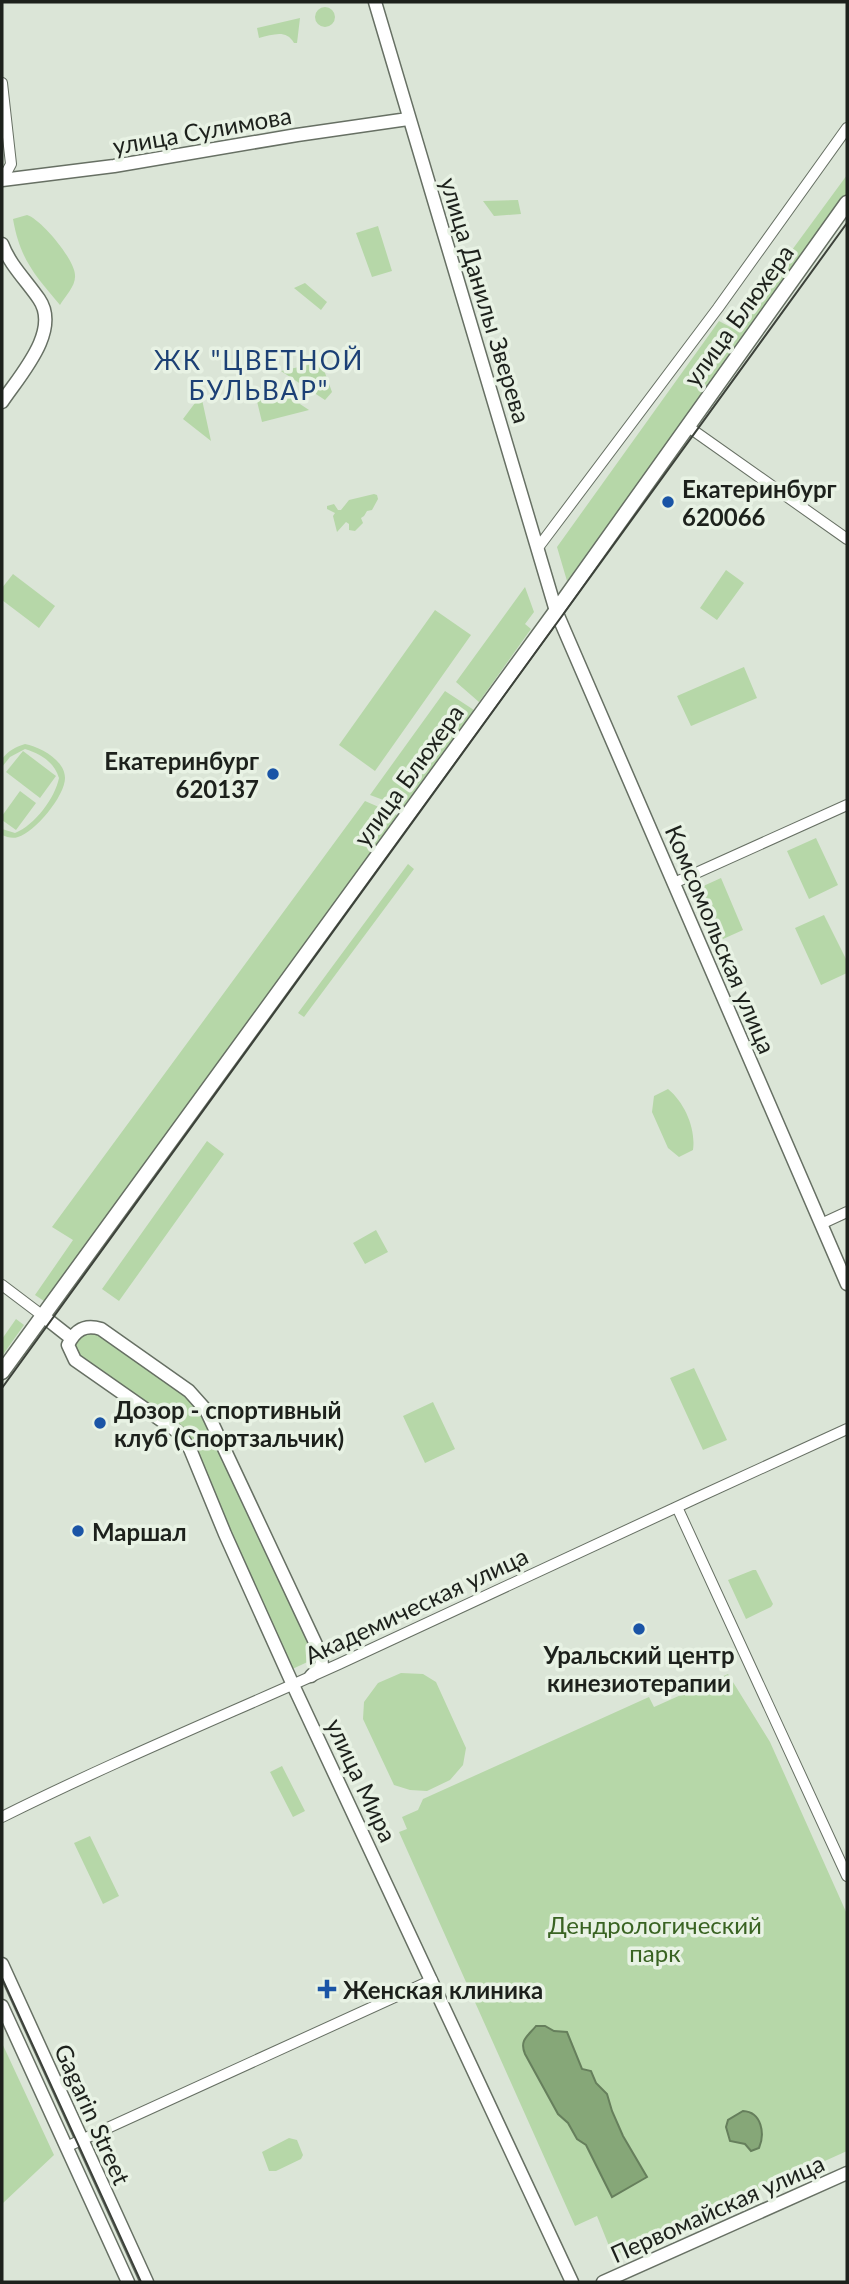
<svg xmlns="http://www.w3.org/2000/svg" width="849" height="2284" font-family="Lato,sans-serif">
<rect width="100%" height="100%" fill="#dbe5d7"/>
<path fill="#b6d7a8" d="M315 17a10 10 0 1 1 20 0a10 10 0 1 1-20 0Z
M 300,18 L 297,43 L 294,43 C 286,29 273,35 259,38 L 257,28 Z
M 847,175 L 847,195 L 567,581 L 557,547 L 719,321 L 734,329 Z
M 518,200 L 521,214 L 494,216 L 483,201 Z
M 27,215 C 41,219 75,260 75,275 C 76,286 65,296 60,305 C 34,274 20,259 13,219 Z
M 378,226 L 392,271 L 372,277 L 356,233 Z
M 305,283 L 327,302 L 321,310 L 294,288 Z
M 321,362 L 332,392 L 325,400 L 281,371 Z
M 267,382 L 309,410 L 262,422 L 255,393 Z
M 201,395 L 211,441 L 183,419 Z
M 374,494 L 377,495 L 378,499 L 372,510 L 367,511 L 364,516 L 361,518 L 363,523 L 355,531 L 349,530 L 349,524 L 346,522 L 337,532 L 333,516 L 335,513 L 327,509 L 327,506 L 334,504 L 338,510 L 341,510 L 349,500 Z
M 726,570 L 744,583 L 717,620 L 700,608 Z
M 13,574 L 55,606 L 39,628 L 2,600 L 2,588 Z
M 525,587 L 534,612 L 525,624 L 531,629 L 479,702 L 456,682 Z
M 435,610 L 471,635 L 375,771 L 339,745 Z
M 744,667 L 757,698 L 691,726 L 677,696 Z
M 445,691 L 480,714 L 410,810 L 370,795 Z
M 25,744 C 40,747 65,760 65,778 C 65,796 35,832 18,837 C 12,839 7,837 2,835 L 2,829 L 15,833 C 35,825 55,798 59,778 C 54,762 41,754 25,749 L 10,757 L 2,767 L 2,759 C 8,751 15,747 25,744 Z
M 23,751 L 56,776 L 40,798 L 6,772 Z
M 20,791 L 36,803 L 16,830 L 2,820 L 2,816 Z
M 365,801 L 404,818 L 50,1305 L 35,1295 L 73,1240 L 52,1227 Z
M 816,838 L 838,885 L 809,899 L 787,851 Z
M 408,864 L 414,869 L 304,1017 L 298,1013 Z
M 721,878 L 743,930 L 723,939 L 699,888 Z
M 824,915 L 847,961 L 847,973 L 821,985 L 795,928 Z
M 668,1089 C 685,1103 696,1129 693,1150 L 679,1157 L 668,1148 L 652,1112 L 654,1096 Z
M 207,1141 L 224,1154 L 119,1301 L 102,1289 Z
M 376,1230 L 388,1252 L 365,1264 L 353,1243 Z
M 16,1319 L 24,1325 L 2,1356 L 2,1339 Z
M 92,1326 L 197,1399 L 319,1652 L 314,1659 L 288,1671 L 184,1439 L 75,1360 L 71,1338 Z
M 694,1368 L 727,1440 L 703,1450 L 670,1378 Z
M 433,1402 L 455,1449 L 425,1463 L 403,1416 Z
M 753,1570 L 756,1570 L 773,1604 L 771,1607 L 746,1619 L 728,1580 Z
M 401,1673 L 423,1674 L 436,1682 L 466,1748 L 463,1765 L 450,1780 L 427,1791 L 410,1790 L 394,1785 L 363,1719 L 364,1702 L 378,1683 Z
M 728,1674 L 770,1742 L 847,1914 L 847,2151 L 613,2256 L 597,2216 L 575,2226 L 399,1832 L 407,1829 L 402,1817 L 418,1810 L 423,1799 L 649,1697 L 654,1707 Z
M 282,1766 L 305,1811 L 293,1817 L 270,1772 Z
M 90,1836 L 119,1896 L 103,1904 L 74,1843 Z
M 2,2043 L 54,2155 L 2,2204 Z
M 289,2138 L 297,2140 L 303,2155 L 301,2159 L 276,2171 L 269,2171 L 262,2152 Z"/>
<path fill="#86a778" stroke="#667f5c" stroke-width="2" d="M 536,2026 L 545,2026 L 554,2031 L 567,2032 L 582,2069 L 591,2071 L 596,2083 L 607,2094 L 612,2111 L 623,2136 L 647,2177 L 612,2197 L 586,2145 L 577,2139 L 568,2123 L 558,2114 L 525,2054 C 519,2040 528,2036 536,2026 Z
M 743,2111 C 762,2112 765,2134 759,2148 L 751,2151 L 745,2144 L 730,2141 L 726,2127 L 728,2120 Z"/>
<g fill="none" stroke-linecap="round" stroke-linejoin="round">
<g stroke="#677064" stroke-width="12">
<path id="street" d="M 2,83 L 11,164 L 3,179
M 687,426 L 847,539
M 537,549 L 718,308 L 847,128
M 674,883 L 847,805
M 821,1224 L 847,1212
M 2,1285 L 43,1316
M 677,1507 L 847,1876
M 2,1817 C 112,1762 226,1715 339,1664 C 508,1586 677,1506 847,1429
M 66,2147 L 432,1980"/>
</g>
<g stroke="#677064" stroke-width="15">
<path id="secondary" d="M 375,2 L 556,611 L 847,1284
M 2,180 L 114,166 L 297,135 L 408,119
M 2,244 C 10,265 26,280 39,299 C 61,331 20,375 2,402
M 43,1316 L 71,1338
M 311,1676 L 322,1665 L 321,1655 L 206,1410 L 189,1391 L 101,1329 C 85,1324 75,1330 68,1345 L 75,1360 L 178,1432 L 190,1449 L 225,1534 L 293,1685 L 572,2282
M 2,1964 L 147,2282
M 2,2006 L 128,2282
M 603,2282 L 847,2173"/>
</g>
<g stroke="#677064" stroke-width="17">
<path id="primary" d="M 2,1372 L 556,611 L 847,203"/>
</g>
<use href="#street" stroke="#fff" stroke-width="10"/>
<use href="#secondary" stroke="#fff" stroke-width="12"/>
<use href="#primary" stroke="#fff" stroke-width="14"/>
<path stroke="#3c413a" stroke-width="2" d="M 2,1388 L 847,223
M 2,1978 L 141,2282"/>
</g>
<g fill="#1a54a6" stroke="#e8f2e4" stroke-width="2.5">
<circle cx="668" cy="502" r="7"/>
<circle cx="273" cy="774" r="7"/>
<circle cx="100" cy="1423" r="7"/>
<circle cx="78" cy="1531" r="7"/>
<circle cx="639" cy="1629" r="7"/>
<path d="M323.5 1978.5h7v7h7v7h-7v7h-7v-7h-7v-7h7z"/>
</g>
<g text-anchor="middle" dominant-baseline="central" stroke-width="7" stroke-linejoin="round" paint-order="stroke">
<g font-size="24" fill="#1d211c" stroke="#e8f2e4">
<text transform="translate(202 130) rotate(-10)">улица Сулимова</text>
<text transform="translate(486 300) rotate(73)">улица Данилы Зверева</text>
<text transform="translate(738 315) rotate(-54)">улица Блюхера</text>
<text transform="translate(408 775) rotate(-54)">улица Блюхера</text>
<text transform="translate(721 939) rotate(67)">Комсомольская улица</text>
<text transform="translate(416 1605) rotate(-25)">Академическая улица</text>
<text transform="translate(362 1780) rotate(65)">улица Мира</text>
<text transform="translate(93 2114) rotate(66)">Gagarin Street</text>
<text transform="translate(717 2208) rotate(-24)">Первомайская улица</text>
</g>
<g font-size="24" font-weight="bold" fill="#1d211c" stroke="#e8f2e4" text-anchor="start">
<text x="682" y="488">Екатеринбург<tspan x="682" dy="28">620066</tspan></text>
<text x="259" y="760" text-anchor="end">Екатеринбург<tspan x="259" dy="28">620137</tspan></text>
<text x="114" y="1409">Дозор - спортивный<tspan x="114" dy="28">клуб (Спортзальчик)</tspan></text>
<text x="92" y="1531">Маршал</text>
<text x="639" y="1654" text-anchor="middle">Уральский центр<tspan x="639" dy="28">кинезиотерапии</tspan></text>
<text x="343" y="1989">Женская клиника</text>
</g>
<g font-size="24" fill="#396322" stroke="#e8f2e4">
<text x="655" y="1924">Дендрологический<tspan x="655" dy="28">парк</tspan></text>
</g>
<g font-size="26" letter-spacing="2" fill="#1c4075" stroke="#e8f2e4">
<text x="259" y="360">ЖК "ЦВЕТНОЙ<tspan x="259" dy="30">БУЛЬВАР"</tspan></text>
</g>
</g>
<rect width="849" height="2284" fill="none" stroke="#1d211c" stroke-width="7"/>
</svg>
